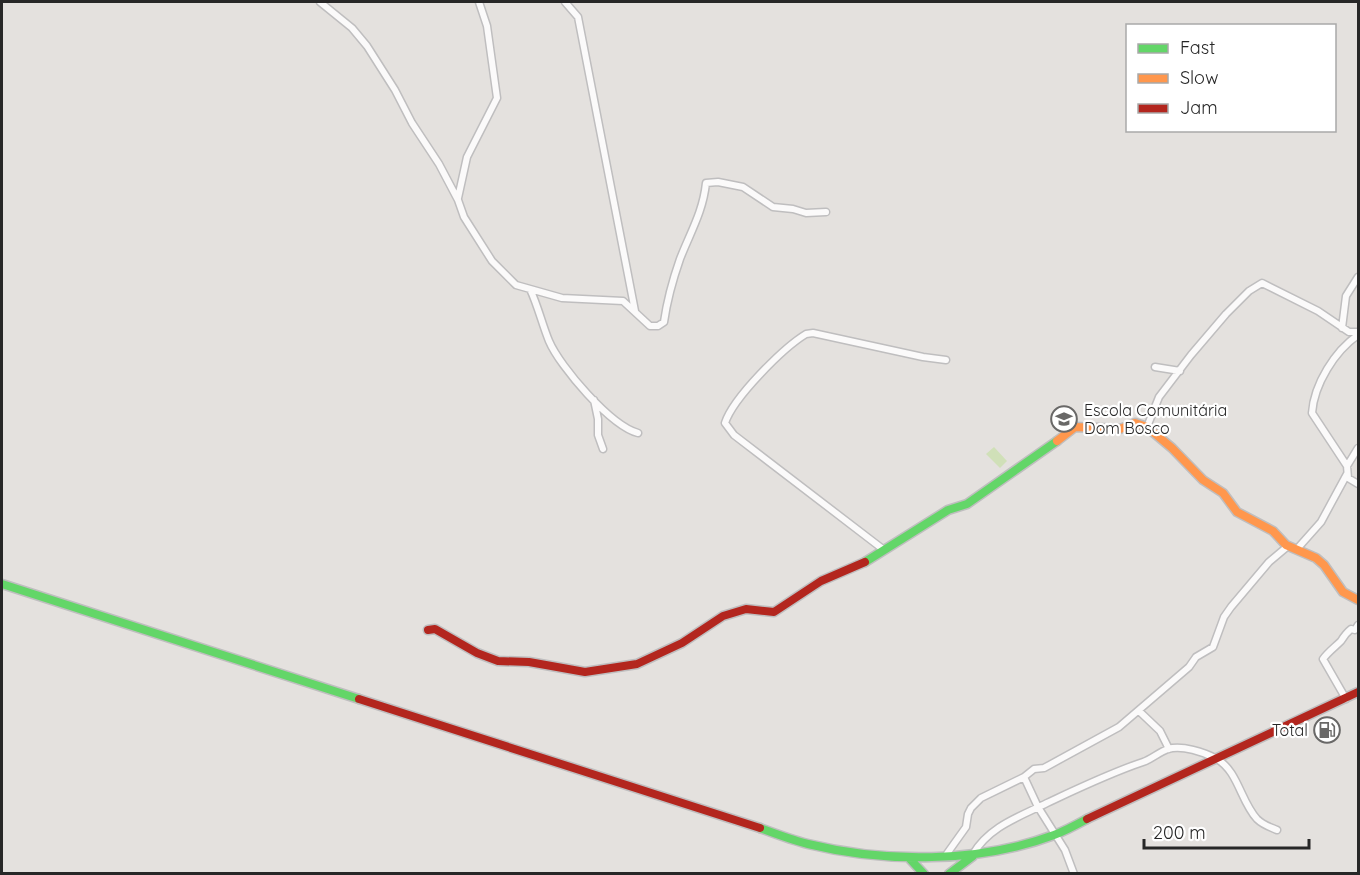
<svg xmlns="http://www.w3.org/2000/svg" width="1360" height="875" font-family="Quicksand,sans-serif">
<rect width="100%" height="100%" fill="#e4e1de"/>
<path fill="#d0e0b8" d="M 994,447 L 1007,461 L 1000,468 L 986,454 Z"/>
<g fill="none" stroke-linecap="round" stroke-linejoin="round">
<g stroke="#bfbebf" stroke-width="9">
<path id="street" d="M 320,2 L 352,28 L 367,46 L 395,90 L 412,123 L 439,164 L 458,200 L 464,217 L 492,261 L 516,285 L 562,298 L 623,301 L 650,326 L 658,326 L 664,322 C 667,301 673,279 680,259 C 690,233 703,212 706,183 L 718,182 L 743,187 L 773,207 L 793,209 L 806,213 L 826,212
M 565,2 L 578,17 L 635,311
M 458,198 L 467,157 L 497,98 L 487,26 L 479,2
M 530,289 C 538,306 542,324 549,341 C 560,367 611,426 638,433
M 1342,328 L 1346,296 L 1358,277
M 1155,367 L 1180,371
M 594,400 L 598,419 L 598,435 L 603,449
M 1147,427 L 1159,397 L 1191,355 L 1226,314 L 1249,291 L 1262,283 L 1318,311 L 1349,332 L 1358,332
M 1358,448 L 1347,466 L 1348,478 L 1358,484
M 1347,466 L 1312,413 C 1314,384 1335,351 1358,335
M 1297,549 L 1321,522 L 1347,474
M 884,550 L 734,435 L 725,423 C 733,398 783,348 806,334 L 813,333 L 923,357 L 946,360
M 1346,699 L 1323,659 C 1328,652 1335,647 1341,641 C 1344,636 1346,633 1351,629 L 1355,630 L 1358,625
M 1139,711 L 1160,731 L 1169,749
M 973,854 C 990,826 1019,817 1047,803 C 1079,788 1110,773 1143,762 C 1152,759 1159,752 1168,749 C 1182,745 1204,752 1217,759 C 1238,771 1241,802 1257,819 C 1263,825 1270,827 1277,830
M 946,855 L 966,827 L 968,814 L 971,808 L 981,798 L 1024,777
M 1074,874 L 1065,850 L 1038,807 L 1024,777 L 1034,769 L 1044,768 L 1119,727 L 1189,667 L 1196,657 L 1213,647 L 1224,617 L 1231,607 L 1269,562 L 1288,546"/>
</g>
<g stroke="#bfbebf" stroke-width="11">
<path id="fast" d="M 865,562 L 948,510 L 967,504 L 1057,441
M 2,584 L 359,699
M 760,828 C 776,834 792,840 808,844 C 885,863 979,863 1054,835 C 1065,831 1076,825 1087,819
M 909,858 L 924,874
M 949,874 L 973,856"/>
</g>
<g stroke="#bfbebf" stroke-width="11">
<path id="slow" d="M 1057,441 L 1075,427 L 1120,429 L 1135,423 L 1147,427 L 1172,448 L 1203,480 L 1223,493 L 1237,512 L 1273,531 L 1286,545 L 1316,558 L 1324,565 L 1343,592 L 1358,600"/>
</g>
<g stroke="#bfbebf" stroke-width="11">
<path id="jam" d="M 428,630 L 435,629 L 477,653 L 498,661 L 529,662 L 585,672 L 637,664 L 682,643 L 723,616 L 746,609 L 774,612 L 821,581 L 865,562
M 359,699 L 760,828
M 1087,819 L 1358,692"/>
</g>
<use href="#street" stroke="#fbfafa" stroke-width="6"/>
<use href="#fast" stroke="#63d668" stroke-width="8"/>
<use href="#slow" stroke="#ff974d" stroke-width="8"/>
<use href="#jam" stroke="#b3261e" stroke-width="8"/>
</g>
<defs>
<g id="school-ring" transform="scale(1.35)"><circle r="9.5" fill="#fff" stroke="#696867" stroke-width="1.5"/><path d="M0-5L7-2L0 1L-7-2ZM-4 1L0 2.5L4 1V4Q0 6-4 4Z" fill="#696867"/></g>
<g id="fuel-ring" transform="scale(1.35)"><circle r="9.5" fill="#fff" stroke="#696867" stroke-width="1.5"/><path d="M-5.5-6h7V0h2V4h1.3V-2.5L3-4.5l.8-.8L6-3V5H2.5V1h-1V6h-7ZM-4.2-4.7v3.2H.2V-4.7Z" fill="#696867"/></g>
</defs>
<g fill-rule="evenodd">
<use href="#school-ring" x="1064" y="419"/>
<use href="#fuel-ring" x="1327" y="730"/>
</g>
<g text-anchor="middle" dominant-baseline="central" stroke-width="4.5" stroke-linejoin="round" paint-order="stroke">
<g font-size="16" fill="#272727" stroke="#fff" text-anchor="start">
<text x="1084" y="410">Escola Comunitária<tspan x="1084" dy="18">Dom Bosco</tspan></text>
<text x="1308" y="730" text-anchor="end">Total</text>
</g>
</g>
<rect width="1360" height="875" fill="none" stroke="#272727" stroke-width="6"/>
<rect x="1126" y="24" width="210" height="108" fill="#ffffff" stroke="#a9a9a9" stroke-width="1.5"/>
<rect x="1138" y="44" width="30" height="9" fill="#63d668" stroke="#a9a9a9" stroke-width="1.5"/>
<text x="1180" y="54" font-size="18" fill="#272727">Fast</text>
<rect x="1138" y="74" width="30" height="9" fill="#ff974d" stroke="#a9a9a9" stroke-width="1.5"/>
<text x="1180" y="84" font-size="18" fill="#272727">Slow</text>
<rect x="1138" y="104" width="30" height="9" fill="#b3261e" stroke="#a9a9a9" stroke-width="1.5"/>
<text x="1180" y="114" font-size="18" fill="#272727">Jam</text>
<path d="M1144 839v9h165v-9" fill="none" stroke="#272727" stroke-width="3"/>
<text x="1153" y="839" font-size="18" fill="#272727" stroke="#ffffff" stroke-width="4.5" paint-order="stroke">200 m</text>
</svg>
